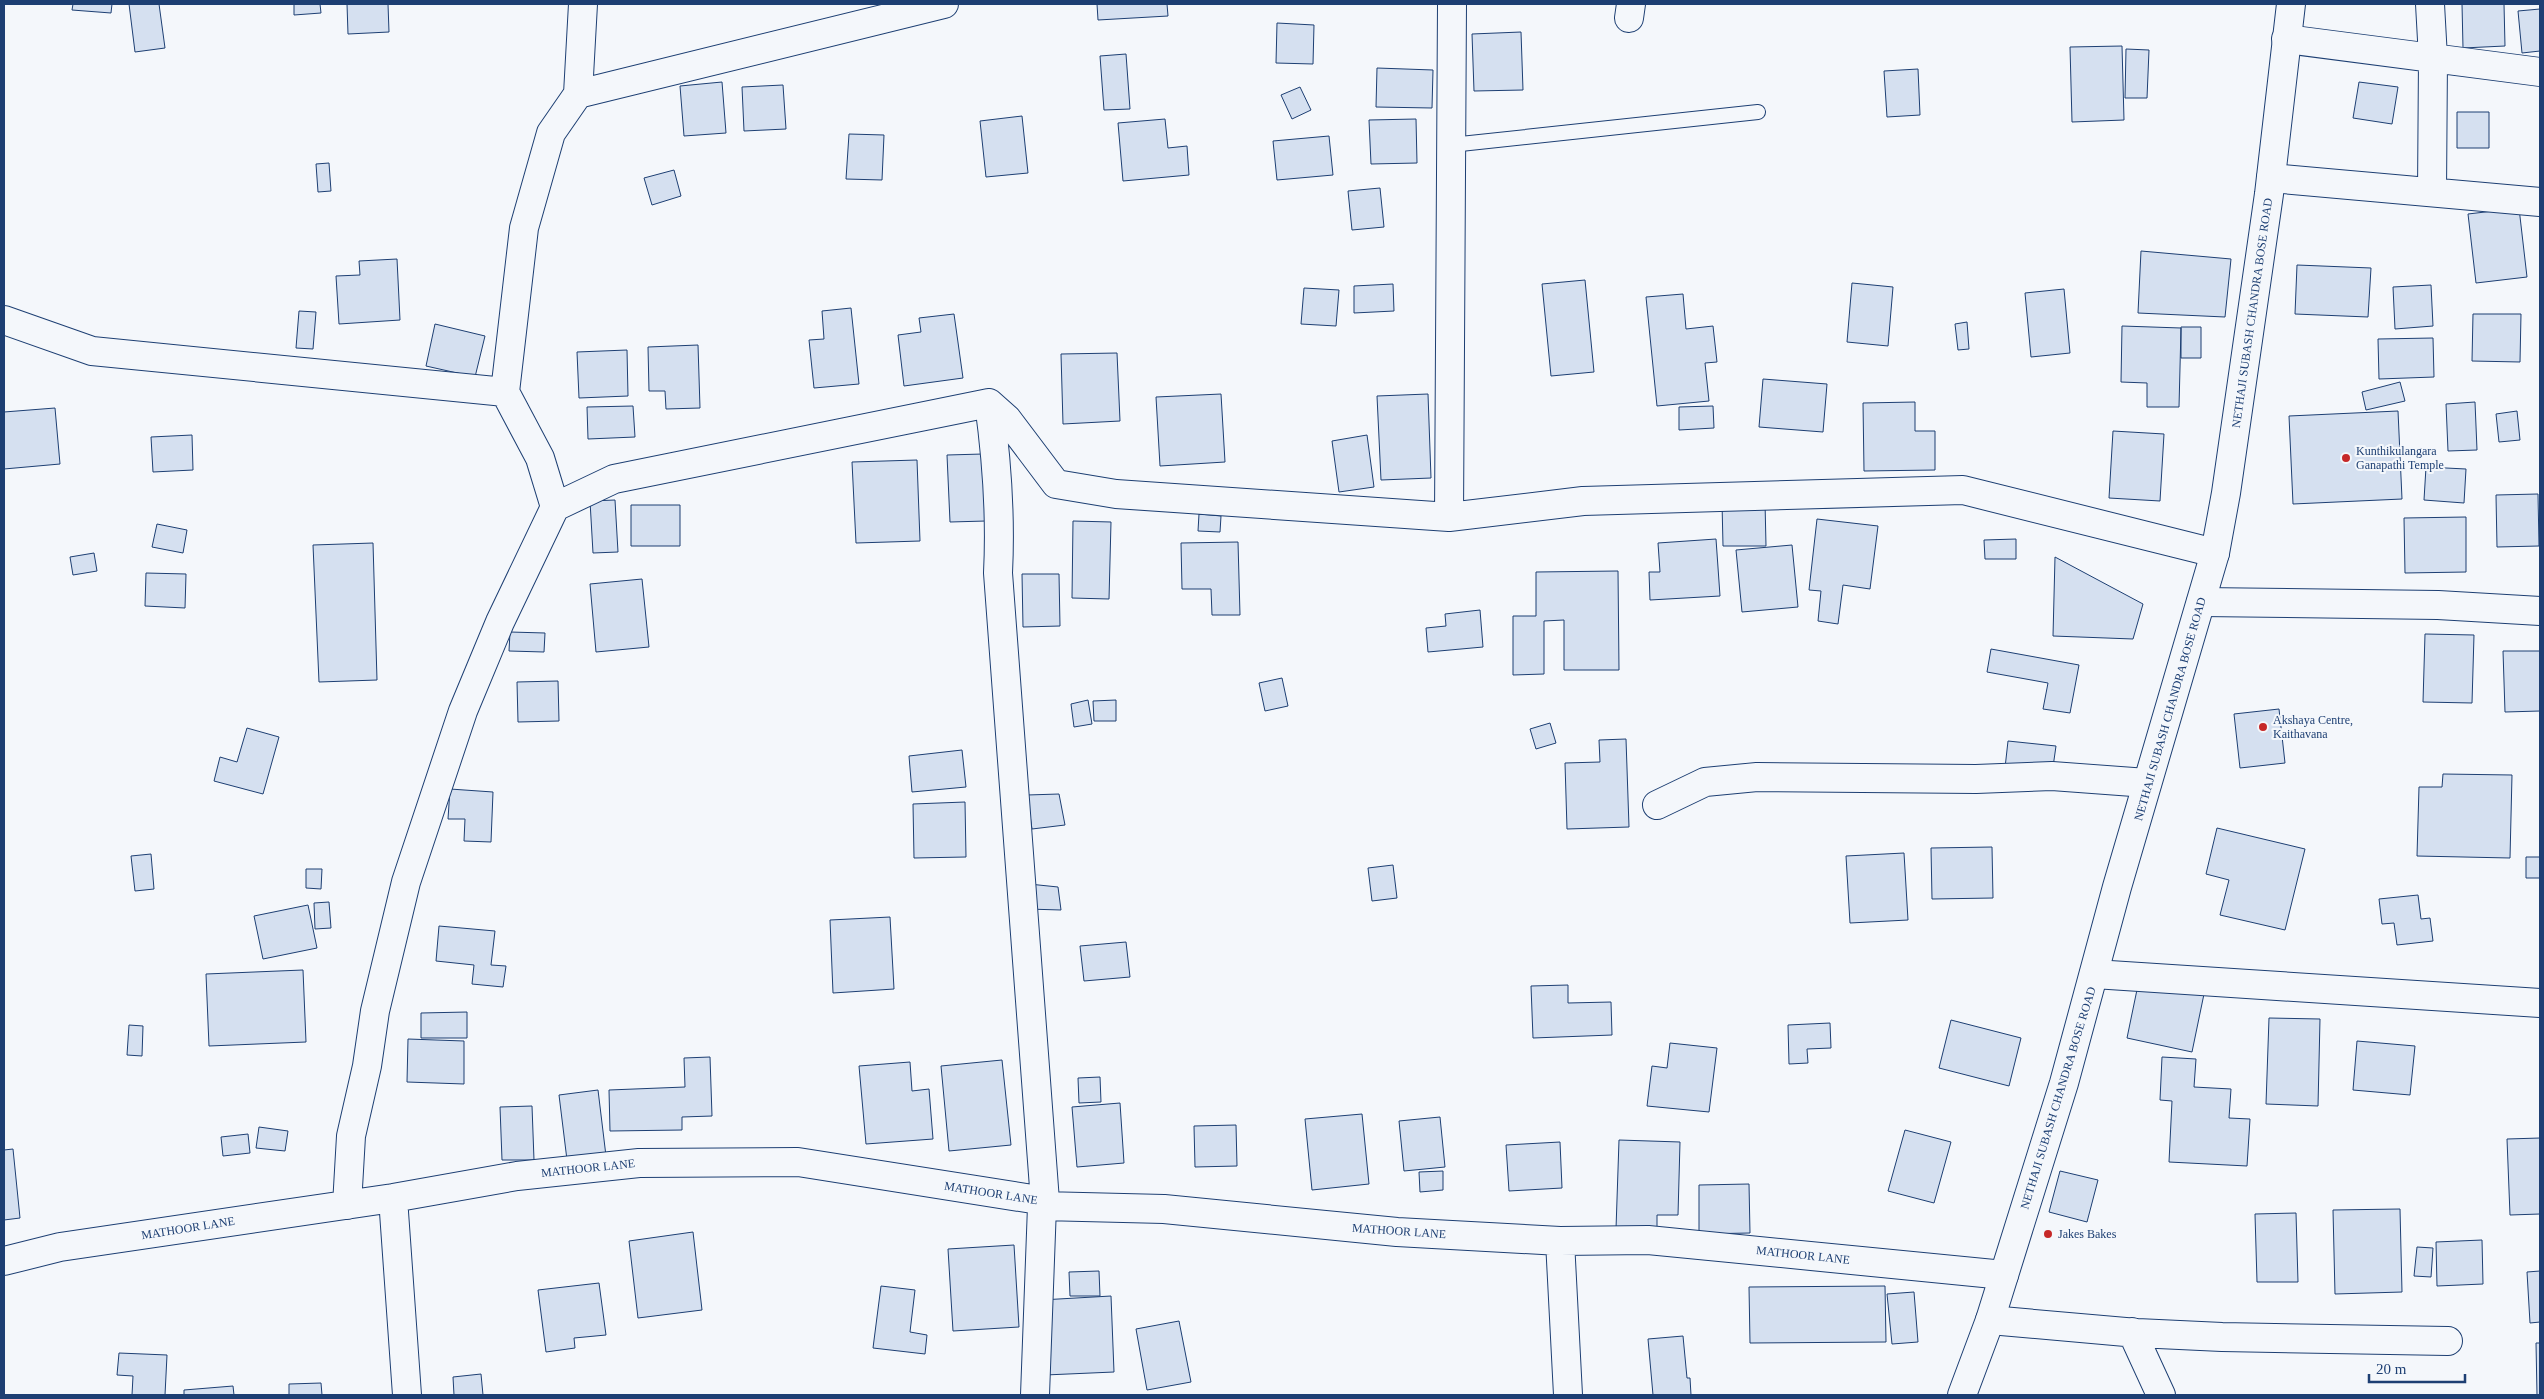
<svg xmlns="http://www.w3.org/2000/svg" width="2544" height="1399" font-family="'Times New Roman',serif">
<rect width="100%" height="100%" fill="#f4f7fb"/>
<path fill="#d5e0f0" stroke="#1d3f73" d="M 73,4 L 112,4 L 111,13 L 72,10 Z
M 129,4 L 159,4 L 165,48 L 135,52 Z
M 294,4 L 320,4 L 321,13 L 294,15 Z
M 347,4 L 388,4 L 389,32 L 348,34 Z
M 1097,4 L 1167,4 L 1168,16 L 1098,20 Z
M 2462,4 L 2504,4 L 2505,46 L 2463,48 Z
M 2540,9 L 2540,51 L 2522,53 L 2518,11 Z
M 1277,23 L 1314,25 L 1313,64 L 1276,63 Z
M 1521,32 L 1523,90 L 1474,91 L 1472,34 Z
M 2122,46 L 2124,120 L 2072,122 L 2070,47 Z
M 2126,49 L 2149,50 L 2147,98 L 2125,98 Z
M 1126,54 L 1130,109 L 1104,110 L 1100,56 Z
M 1377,68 L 1433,70 L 1432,108 L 1376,107 Z
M 1918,69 L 1920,115 L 1887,117 L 1884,71 Z
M 722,82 L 726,133 L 684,136 L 680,86 Z
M 2359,82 L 2398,87 L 2392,124 L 2353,118 Z
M 783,85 L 786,129 L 744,131 L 742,87 Z
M 1300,87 L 1311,110 L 1292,119 L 1281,95 Z
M 2457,112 L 2489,112 L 2489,148 L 2457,148 Z
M 1022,116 L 1028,173 L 986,177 L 980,121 Z
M 1165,119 L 1168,148 L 1187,146 L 1189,175 L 1123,181 L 1118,123 Z
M 1416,119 L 1417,163 L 1371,164 L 1369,120 Z
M 849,134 L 884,135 L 882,180 L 846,179 Z
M 1329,136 L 1333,175 L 1277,180 L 1273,141 Z
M 329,163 L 331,191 L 318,192 L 316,164 Z
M 674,170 L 681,196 L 652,205 L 644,178 Z
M 1380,188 L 1384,227 L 1352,230 L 1348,191 Z
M 2519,208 L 2527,277 L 2476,283 L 2468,214 Z
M 2141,251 L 2231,259 L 2225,317 L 2138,313 Z
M 397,259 L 400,320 L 339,324 L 336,276 L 360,275 L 359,261 Z
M 2297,265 L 2371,268 L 2368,317 L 2295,314 Z
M 1585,280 L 1594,372 L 1551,376 L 1542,284 Z
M 1852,283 L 1893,287 L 1888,346 L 1847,342 Z
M 1393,284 L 1394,311 L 1354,313 L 1354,286 Z
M 2431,285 L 2433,326 L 2395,329 L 2393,287 Z
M 1304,288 L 1339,290 L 1336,326 L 1301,324 Z
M 2064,289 L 2070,353 L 2031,357 L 2025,293 Z
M 1683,294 L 1686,329 L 1713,326 L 1717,362 L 1705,363 L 1709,401 L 1657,406 L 1646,297 Z
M 851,308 L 859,384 L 814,388 L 809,340 L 824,339 L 822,311 Z
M 299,311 L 316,312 L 313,349 L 296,348 Z
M 954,314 L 963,378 L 904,386 L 898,335 L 921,332 L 919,318 Z
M 2473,314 L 2521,314 L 2520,362 L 2472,361 Z
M 1967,322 L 1969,349 L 1958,350 L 1955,324 Z
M 435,324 L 485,336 L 475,377 L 426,366 Z
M 2122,326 L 2181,328 L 2179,407 L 2147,407 L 2147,383 L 2121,382 Z
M 2181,327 L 2201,327 L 2201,358 L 2181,358 Z
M 2433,338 L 2434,377 L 2379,379 L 2378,339 Z
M 698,345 L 700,408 L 666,409 L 665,391 L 649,391 L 648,347 Z
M 627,350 L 628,396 L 579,398 L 577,352 Z
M 1117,353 L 1120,421 L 1063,424 L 1061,354 Z
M 1763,379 L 1827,384 L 1823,432 L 1759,427 Z
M 2400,382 L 2405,401 L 2366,410 L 2362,392 Z
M 1221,394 L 1225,462 L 1160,466 L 1156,397 Z
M 1428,394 L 1431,478 L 1381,480 L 1377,396 Z
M 1915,402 L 1915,431 L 1935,431 L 1935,470 L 1864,471 L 1863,403 Z
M 2475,402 L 2477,450 L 2448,451 L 2446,404 Z
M 633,406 L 635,437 L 588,439 L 587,407 Z
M 1713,406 L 1714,428 L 1679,430 L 1679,407 Z
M 55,408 L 60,464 L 4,469 L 4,412 Z
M 2398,411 L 2402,499 L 2293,504 L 2289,416 Z
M 2517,411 L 2520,440 L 2499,442 L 2496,414 Z
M 2113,431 L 2164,434 L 2160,501 L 2109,498 Z
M 192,435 L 193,470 L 153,472 L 151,437 Z
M 1367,435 L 1374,487 L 1339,492 L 1332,441 Z
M 983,454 L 986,521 L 950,522 L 947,455 Z
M 917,460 L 920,541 L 856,543 L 852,462 Z
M 2426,467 L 2466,469 L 2464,503 L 2424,500 Z
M 2538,494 L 2539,546 L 2497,547 L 2496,495 Z
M 615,500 L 618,552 L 593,553 L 590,501 Z
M 1765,501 L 1766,546 L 1723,546 L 1722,502 Z
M 631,505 L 680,505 L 680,546 L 631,546 Z
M 1199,514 L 1221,516 L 1220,532 L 1198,531 Z
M 2466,517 L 2466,572 L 2405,573 L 2404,518 Z
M 1817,519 L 1878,526 L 1870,589 L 1843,585 L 1838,624 L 1818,621 L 1821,591 L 1809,590 Z
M 1073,521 L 1111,522 L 1109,599 L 1072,598 Z
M 157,524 L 187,530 L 183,553 L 152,547 Z
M 1716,539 L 1720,596 L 1650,600 L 1649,572 L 1660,572 L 1658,543 Z
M 2016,539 L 2016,559 L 1985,559 L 1984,540 Z
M 1238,542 L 1240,615 L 1212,615 L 1211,589 L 1182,589 L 1181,543 Z
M 373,543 L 377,680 L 319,682 L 313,545 Z
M 1792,545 L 1798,607 L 1742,612 L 1736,550 Z
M 94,553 L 97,571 L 73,575 L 70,557 Z
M 2055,557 L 2143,604 L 2133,639 L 2053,636 Z
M 1618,571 L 1619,670 L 1564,670 L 1564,620 L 1544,621 L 1544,674 L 1513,675 L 1513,616 L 1536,616 L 1536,572 Z
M 146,573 L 186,574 L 185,608 L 145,606 Z
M 1022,574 L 1059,574 L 1060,626 L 1023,627 Z
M 642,579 L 649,647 L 596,652 L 590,584 Z
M 1480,610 L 1483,647 L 1428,652 L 1426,628 L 1446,626 L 1445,614 Z
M 510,632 L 545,633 L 544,652 L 509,651 Z
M 2425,634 L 2474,635 L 2472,703 L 2423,702 Z
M 1991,649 L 2079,665 L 2070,713 L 2043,709 L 2048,683 L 1987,672 Z
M 2503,651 L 2540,651 L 2540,711 L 2505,712 Z
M 1282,678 L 1288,706 L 1265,711 L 1259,683 Z
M 558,681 L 559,721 L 518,722 L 517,682 Z
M 1088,700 L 1092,724 L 1074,727 L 1071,704 Z
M 1116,700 L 1116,721 L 1094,721 L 1093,701 Z
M 2279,709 L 2285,763 L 2240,768 L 2234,714 Z
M 1550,723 L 1556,743 L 1536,749 L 1530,729 Z
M 247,728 L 279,737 L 263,794 L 214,781 L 220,757 L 237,762 Z
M 1626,739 L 1629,827 L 1567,829 L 1565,763 L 1600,762 L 1599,740 Z
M 2008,741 L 2056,746 L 2052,774 L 2005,768 Z
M 962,750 L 966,787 L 912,792 L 909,756 Z
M 2443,774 L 2512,775 L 2510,858 L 2417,856 L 2419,787 L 2442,787 Z
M 450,789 L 493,792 L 491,842 L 464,841 L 465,819 L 448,819 Z
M 1059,794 L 1065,825 L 1032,829 L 1027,795 Z
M 965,802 L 966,857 L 914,858 L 913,804 Z
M 2217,828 L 2305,849 L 2285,930 L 2220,915 L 2229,880 L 2206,874 Z
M 1992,847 L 1993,898 L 1932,899 L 1931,848 Z
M 1904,853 L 1908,920 L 1850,923 L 1846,856 Z
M 151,854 L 154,889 L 135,891 L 131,856 Z
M 2526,857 L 2540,857 L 2540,878 L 2526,878 Z
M 1393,865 L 1397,898 L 1372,901 L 1368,868 Z
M 306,869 L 322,869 L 321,889 L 306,888 Z
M 1029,884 L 1058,887 L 1061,910 L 1027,909 Z
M 2418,895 L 2421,919 L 2430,918 L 2433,941 L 2397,945 L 2394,923 L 2382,924 L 2379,899 Z
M 329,902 L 331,928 L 315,929 L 314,903 Z
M 308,905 L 317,948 L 263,959 L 254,916 Z
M 890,917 L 894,989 L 833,993 L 830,920 Z
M 439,926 L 495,931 L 491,965 L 506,966 L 503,987 L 472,984 L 474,965 L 436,961 Z
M 1126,942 L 1130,977 L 1084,981 L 1080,946 Z
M 303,970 L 306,1042 L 209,1046 L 206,974 Z
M 2139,980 L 2204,994 L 2192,1052 L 2127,1038 Z
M 1568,985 L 1568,1003 L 1611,1002 L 1612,1035 L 1533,1038 L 1531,986 Z
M 467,1012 L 467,1038 L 421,1038 L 421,1013 Z
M 2269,1018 L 2320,1019 L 2318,1106 L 2266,1104 Z
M 1951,1020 L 2021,1038 L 2009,1086 L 1939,1068 Z
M 1830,1023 L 1831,1048 L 1807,1049 L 1808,1063 L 1789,1064 L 1788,1025 Z
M 129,1025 L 143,1026 L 142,1056 L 127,1055 Z
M 408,1039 L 464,1041 L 464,1084 L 407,1082 Z
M 2357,1041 L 2415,1046 L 2410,1095 L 2353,1090 Z
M 1670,1043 L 1717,1048 L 1709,1112 L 1647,1106 L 1652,1066 L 1667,1068 Z
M 710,1057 L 712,1116 L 682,1117 L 682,1130 L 610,1131 L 609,1090 L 685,1087 L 684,1058 Z
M 2162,1057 L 2196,1059 L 2194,1087 L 2231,1089 L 2229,1118 L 2250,1119 L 2247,1166 L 2169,1162 L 2172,1101 L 2160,1100 Z
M 1002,1060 L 1011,1145 L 949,1151 L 941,1066 Z
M 910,1062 L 912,1091 L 929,1089 L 933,1139 L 866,1144 L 859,1066 Z
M 1100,1077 L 1101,1102 L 1079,1103 L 1078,1078 Z
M 598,1090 L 606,1156 L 567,1160 L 559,1095 Z
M 1120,1103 L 1124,1163 L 1077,1167 L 1072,1107 Z
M 532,1106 L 534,1160 L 502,1160 L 500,1107 Z
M 1362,1114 L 1369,1184 L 1312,1190 L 1305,1119 Z
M 1440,1117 L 1445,1167 L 1404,1171 L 1399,1121 Z
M 1236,1125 L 1237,1166 L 1195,1167 L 1194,1126 Z
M 259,1127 L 288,1131 L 285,1151 L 256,1148 Z
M 1905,1130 L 1951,1142 L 1934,1203 L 1888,1191 Z
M 248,1134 L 250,1153 L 223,1156 L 221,1137 Z
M 2540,1138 L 2540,1214 L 2510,1215 L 2507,1139 Z
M 1619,1140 L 1680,1142 L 1678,1215 L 1657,1215 L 1657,1230 L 1616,1229 Z
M 1560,1142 L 1562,1188 L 1509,1191 L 1506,1145 Z
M 13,1149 L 20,1218 L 4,1220 L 4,1150 Z
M 1443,1171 L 1443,1190 L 1420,1192 L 1419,1172 Z
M 2060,1171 L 2098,1180 L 2087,1222 L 2049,1212 Z
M 1749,1184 L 1750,1233 L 1699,1234 L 1699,1185 Z
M 2400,1209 L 2402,1292 L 2335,1294 L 2333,1210 Z
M 2296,1213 L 2298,1282 L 2257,1282 L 2255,1214 Z
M 693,1232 L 702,1310 L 638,1318 L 629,1241 Z
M 2482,1240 L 2483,1284 L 2437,1286 L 2436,1242 Z
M 1014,1245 L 1019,1327 L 953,1331 L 948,1249 Z
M 2417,1247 L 2433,1248 L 2431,1277 L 2414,1276 Z
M 1099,1271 L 1100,1296 L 1070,1296 L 1069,1272 Z
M 2540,1271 L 2540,1322 L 2530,1323 L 2527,1272 Z
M 599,1283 L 606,1335 L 574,1338 L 575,1348 L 546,1352 L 538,1290 Z
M 881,1286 L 915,1290 L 910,1332 L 927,1335 L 925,1354 L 873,1348 Z
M 1885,1286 L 1886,1342 L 1750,1343 L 1749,1287 Z
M 1914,1292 L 1918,1342 L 1892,1344 L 1887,1294 Z
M 1111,1296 L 1114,1372 L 1045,1375 L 1041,1300 Z
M 1179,1321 L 1191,1382 L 1147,1390 L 1136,1329 Z
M 1683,1336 L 1687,1378 L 1690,1378 L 1691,1395 L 1653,1395 L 1648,1339 Z
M 2536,1343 L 2540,1343 L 2540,1395 L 2537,1395 Z
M 119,1353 L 167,1355 L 165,1395 L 132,1395 L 133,1376 L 117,1375 Z
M 481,1374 L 483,1395 L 454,1395 L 453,1377 Z
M 321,1383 L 322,1395 L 289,1395 L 289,1384 Z
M 233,1386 L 234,1395 L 184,1395 L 184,1390 Z"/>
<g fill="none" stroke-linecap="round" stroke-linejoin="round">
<g stroke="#1d3f73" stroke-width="16">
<path id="service" d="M 1451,145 L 1758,112"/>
</g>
<g stroke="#1d3f73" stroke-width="30">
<path id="minor" d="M 2430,4 L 2433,58 L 2432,192
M 1629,18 L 1631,4
M 2286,39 L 2540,72
M 578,94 L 583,4
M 2271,178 L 2540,202
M 4,320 L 92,351 L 505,392
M 989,403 C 997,461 1001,514 998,573 L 1045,1201
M 555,507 L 614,479 L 989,403 L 1007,419 L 1056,484 L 1116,494 L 1449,517 L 1583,501 L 1963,490 L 2215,553
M 1449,517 L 1452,4
M 2201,602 L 2438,605 L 2540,611
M 1657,805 L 1705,782 L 1757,777 L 1976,779 L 2052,776 L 2147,783
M 2094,974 L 2540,1003
M 393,1198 L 407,1395
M 347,1205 L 351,1136 L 367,1066 L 375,1011 L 406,882 L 463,711 L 500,622 L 555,507 L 540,458 L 505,392 L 524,228 L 551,133 L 578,94 L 944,4
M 1560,1241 L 1568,1395
M 4,1261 L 60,1247 L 393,1198 L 517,1176 L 639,1163 L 798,1162 L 1045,1201 L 1042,1206 L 1164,1209 L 1397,1232 L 1560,1241 L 1648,1240 L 2004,1275
M 1990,1320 L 2137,1333 L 2222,1337 L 2448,1341
M 2132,1332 L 2161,1395
M 1035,1395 L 1042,1206"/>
</g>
<g stroke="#1d3f73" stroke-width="30">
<path id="secondary" d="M 1962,1395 L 1990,1320 L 2064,1083 L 2117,887 L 2215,553 L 2226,493 L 2269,194 L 2291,4"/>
</g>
<use href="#service" stroke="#f4f7fb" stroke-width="14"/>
<use href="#minor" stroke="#f4f7fb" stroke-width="28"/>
<use href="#secondary" stroke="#f4f7fb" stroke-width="28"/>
</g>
<g fill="#c62828" stroke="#f4f7fb" stroke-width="2">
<circle cx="2346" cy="458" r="5"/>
<circle cx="2263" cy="727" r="5"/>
<circle cx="2048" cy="1234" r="5"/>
</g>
<g text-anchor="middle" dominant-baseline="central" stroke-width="4" stroke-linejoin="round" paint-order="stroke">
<g font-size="12" fill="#1d3f73" stroke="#f4f7fb">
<text transform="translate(2252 313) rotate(-82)">NETHAJI SUBASH CHANDRA BOSE ROAD</text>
<text transform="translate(2170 709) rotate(-74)">NETHAJI SUBASH CHANDRA BOSE ROAD</text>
<text transform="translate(2058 1098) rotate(-73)">NETHAJI SUBASH CHANDRA BOSE ROAD</text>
<text transform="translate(588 1168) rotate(-6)">MATHOOR LANE</text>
<text transform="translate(991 1193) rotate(9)">MATHOOR LANE</text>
<text transform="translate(188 1228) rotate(-9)">MATHOOR LANE</text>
<text transform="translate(1399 1231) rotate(4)">MATHOOR LANE</text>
<text transform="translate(1803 1255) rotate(6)">MATHOOR LANE</text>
</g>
<g font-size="12" fill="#1d3f73" stroke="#f4f7fb" text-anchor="start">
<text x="2356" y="451">Kunthikulangara<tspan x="2356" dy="14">Ganapathi Temple</tspan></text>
<text x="2273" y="720">Akshaya Centre,<tspan x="2273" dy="14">Kaithavana</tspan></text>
<text x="2058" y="1234">Jakes Bakes</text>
</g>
</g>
<rect width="2544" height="1399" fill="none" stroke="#1d3f73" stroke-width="10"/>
<path d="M2369 1374v8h96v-8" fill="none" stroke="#1d3f73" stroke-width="2.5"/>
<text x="2376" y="1374" font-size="15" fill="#1d3f73" stroke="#f4f7fb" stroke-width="4" paint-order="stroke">20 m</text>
</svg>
